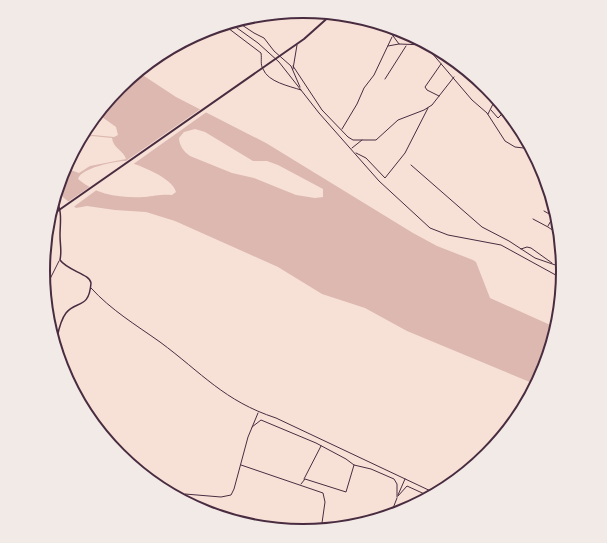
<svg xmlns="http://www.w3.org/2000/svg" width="607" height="543" font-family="'Crimson Pro',serif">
<rect width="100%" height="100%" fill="#f7e1d7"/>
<path fill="#dcb8b0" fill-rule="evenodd" d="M 138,72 L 176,97 L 266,143 L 413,233 L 437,246 L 473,260 L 476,262 L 490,298 L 557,328 L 544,371 L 537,385 L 407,331 L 365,308 L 322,294 L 278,267 L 175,221 L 146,212 L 115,210 L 87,206 L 76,208 L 57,192 L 65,168 L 79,173 L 90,166 L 126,159 C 124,151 113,148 112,138 L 92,136 L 80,140 L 83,134 L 114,137 L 118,135 L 116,127 L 102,117 L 100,110 L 119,87 ZM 195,129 L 205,132 L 253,161 L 267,161 L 278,165 L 323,189 L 323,197 L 315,198 L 296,195 L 254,178 L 232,173 L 190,156 C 184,152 179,145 179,138 L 184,132 ZM 126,161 C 139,165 173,178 176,192 L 172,195 C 161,194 155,196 144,197 C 120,198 96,195 78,179 C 81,168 115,161 126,161 Z"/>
<path fill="#f7e1d7" d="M 202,108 L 208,111 L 132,165 L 123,163 Z
M 91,186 L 98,189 L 72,208 L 66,203 Z"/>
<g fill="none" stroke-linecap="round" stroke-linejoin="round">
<path stroke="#4a2c40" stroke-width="1" d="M 236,21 L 254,33 L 264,38 L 274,51 L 291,66 L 300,87
M 230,23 L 258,43 L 279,62 L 319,113 L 379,181 L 430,228 L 448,235 L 501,245 L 563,279
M 224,25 L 261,53 C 262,59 260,64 263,69 C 268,82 289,86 301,90
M 385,25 L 399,44 L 425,45 L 472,100 L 487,113 L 505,141 L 515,147 L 532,149
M 388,46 L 399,44
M 293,66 L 322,110 L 348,137 L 353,140 L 376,140 L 398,120 L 424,110 L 432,105 L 454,77
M 293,69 L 297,45
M 385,79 L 406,46
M 439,96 L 427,90 L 425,87 L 441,64
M 491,110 L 498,118 L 504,112 L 511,115
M 488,114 L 496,98
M 342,129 L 357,104 L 364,88 L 374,75 L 392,37
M 528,142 L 529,149
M 352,148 L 362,140
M 356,153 L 366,158 L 385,178 L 405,153 L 428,108
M 411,165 L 482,227 L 509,241 L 535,258 L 564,268
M 544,211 L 558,219
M 533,219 L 548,227 L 561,236
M 548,226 L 553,217
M 521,249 L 527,247 L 531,248 L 552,263
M 49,281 L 59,261
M 91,288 C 111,310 136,325 160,342 C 202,373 224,401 276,418 L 437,494
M 252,427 L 261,420 L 316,443 L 346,459 L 354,465 L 371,469 L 394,479 L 397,484 L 397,497
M 241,465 L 323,493 L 325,502 L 321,530
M 304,479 L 321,446
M 301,484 L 305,479 L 346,492 L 354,465
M 398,495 L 405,479
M 398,496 L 407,486 L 431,497
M 179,499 L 185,494 L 221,497 L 231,495 L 234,489 L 248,437 L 258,413
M 390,516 L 397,498"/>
<path stroke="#4a2c40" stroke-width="1.5" d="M 55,199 C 63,210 60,223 60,235 C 60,246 62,250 60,260 C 68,271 90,274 91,283 C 89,310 76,300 66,313 C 59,322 58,335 55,346"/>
<path stroke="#4a2c40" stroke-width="2" d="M 49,217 L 304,39 L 332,14"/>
</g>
<path d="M0 0H607V543H0ZM50 271a253 253 0 1 1 506 0a253 253 0 1 1-506 0Z" fill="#f1eae7" fill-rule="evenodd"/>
<path fill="none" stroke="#4a2c40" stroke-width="2" d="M50 271a253 253 0 1 1 506 0a253 253 0 1 1-506 0Z"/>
</svg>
